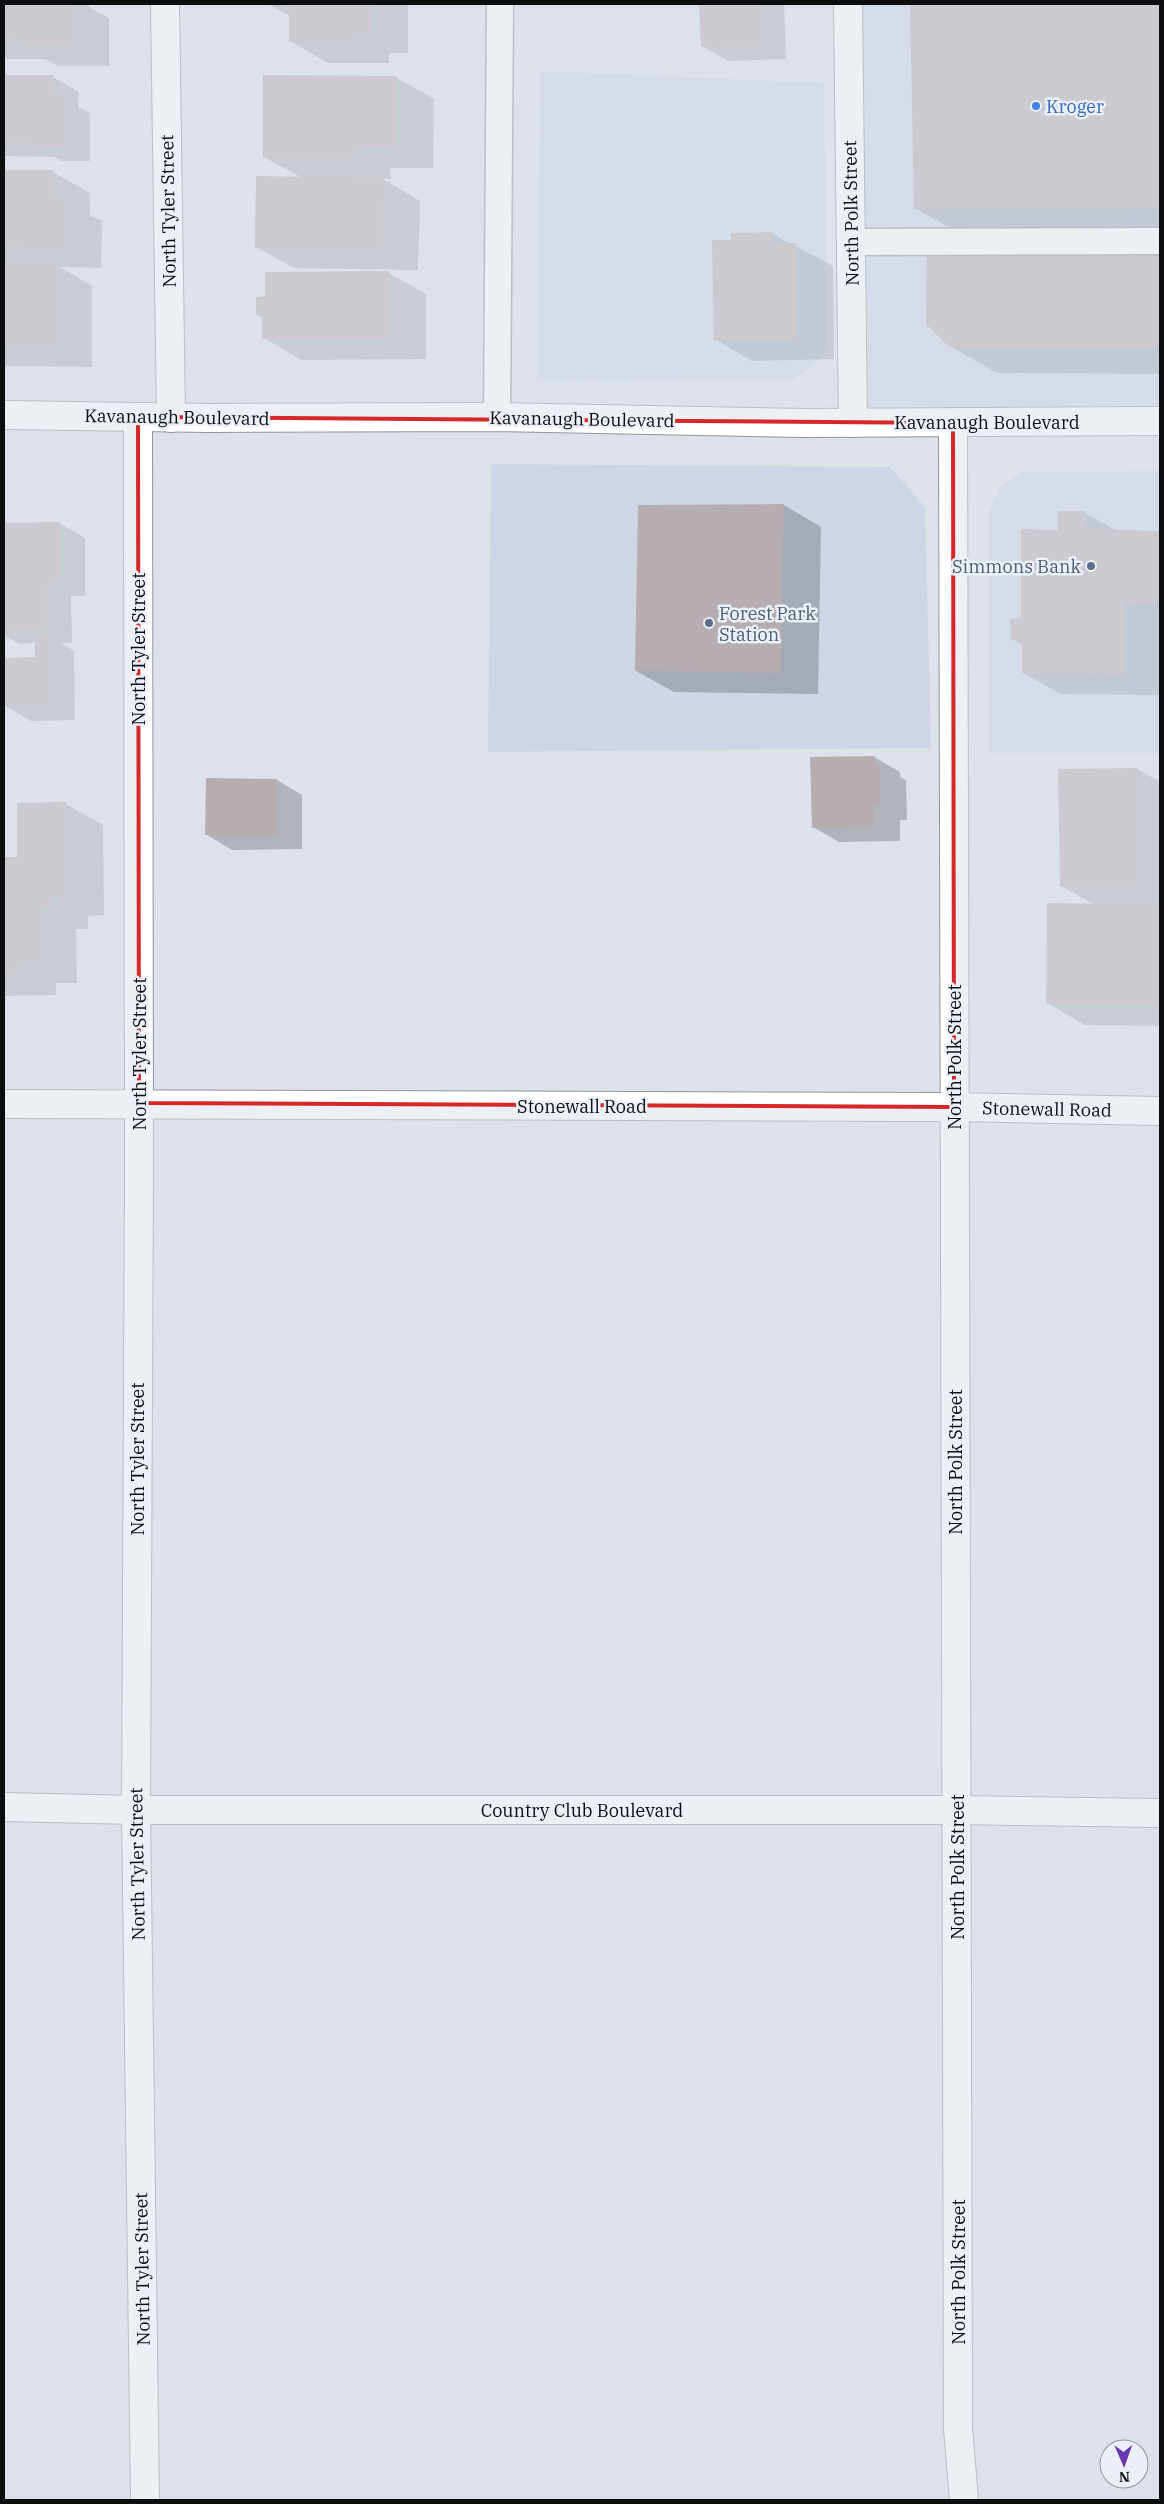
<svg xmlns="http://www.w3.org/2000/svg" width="1164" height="2504" font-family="'IBM Plex Serif',serif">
<rect width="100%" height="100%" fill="#dde1ea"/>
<path fill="#ced5e4" d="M 848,4 L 1160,4 L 1160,421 L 853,423 Z
M 540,71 L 824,83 L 827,353 L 795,379 L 537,381 Z
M 491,464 L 890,467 L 925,507 L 931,748 L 488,752 Z
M 1160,471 L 1160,753 L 989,753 L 989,511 L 1001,486 L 1023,472 Z"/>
<path fill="#0003" d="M 4,4 L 89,4 L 89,7 L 109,18 L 109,66 L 58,66 L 45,59 L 4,59 Z
M 268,4 L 408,4 L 408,53 L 389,53 L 389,63 L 328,63 L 290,41 L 290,16 Z
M 701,4 L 784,4 L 786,59 L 728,61 L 702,46 Z
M 911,4 L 1160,4 L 1160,234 L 962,235 L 915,208 Z
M 4,76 L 53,77 L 79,92 L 78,107 L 90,113 L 90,161 L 62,161 L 55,157 L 4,156 Z
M 397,78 L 434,99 L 433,168 L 390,168 L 391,179 L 381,178 L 420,201 L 418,270 L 294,268 L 256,247 L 302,178 L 264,157 Z
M 4,171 L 53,172 L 90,193 L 90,215 L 102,221 L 101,268 L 60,267 L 92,286 L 92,367 L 4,366 Z
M 772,234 L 833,266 L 834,359 L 752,361 L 715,339 L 733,241 Z
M 928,252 L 1160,254 L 1160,374 L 997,373 L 950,346 Z
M 389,273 L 426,294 L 426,359 L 301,360 L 264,338 L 263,318 L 257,315 Z
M 784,505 L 821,527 L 818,694 L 674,692 L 636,671 Z
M 1085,513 L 1117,531 L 1160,532 L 1160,695 L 1061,694 L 1023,673 L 1023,645 L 1012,639 L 1023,620 L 1060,531 Z
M 59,523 L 85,538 L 85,596 L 71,596 L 72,643 L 61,643 L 74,651 L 75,720 L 31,721 L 5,706 L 36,658 L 36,643 L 19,644 L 4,635 L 4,524 Z
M 874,757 L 900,772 L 900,777 L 906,780 L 907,820 L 900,820 L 900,841 L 839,842 L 813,827 Z
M 1138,769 L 1160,782 L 1160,1026 L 1085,1025 L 1047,1003 L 1095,905 L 1061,886 Z
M 277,780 L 302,795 L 302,849 L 232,850 L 207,835 Z
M 18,804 L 66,804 L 103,825 L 104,915 L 88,916 L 88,929 L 76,929 L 77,983 L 56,983 L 56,995 L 4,996 L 4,858 L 18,858 Z"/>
<path fill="#b5adb2" d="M 4,4 L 72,4 L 72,45 L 19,45 L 20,38 L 4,38 Z
M 289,4 L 371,4 L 371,32 L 352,32 L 352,42 L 289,42 Z
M 699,4 L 759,4 L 760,45 L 701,47 Z
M 910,4 L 1160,4 L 1160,208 L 914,209 Z
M 4,75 L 53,75 L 53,97 L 65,97 L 65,147 L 35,147 L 35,142 L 4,142 Z
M 263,75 L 397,76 L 396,147 L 353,147 L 354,158 L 263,157 Z
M 4,170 L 53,170 L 53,198 L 65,199 L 64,247 L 4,246 Z
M 256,176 L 383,178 L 381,249 L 255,248 Z
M 772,232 L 772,244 L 796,243 L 797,339 L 714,340 L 712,240 L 731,240 L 731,233 Z
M 927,251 L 1160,253 L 1160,347 L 949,347 L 926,324 Z
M 4,263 L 55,263 L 55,346 L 4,346 Z
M 389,271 L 389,339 L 262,339 L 262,316 L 256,315 L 256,297 L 265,296 L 265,272 Z
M 784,504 L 781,673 L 635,671 L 638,505 Z
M 1058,511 L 1085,511 L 1086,529 L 1160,531 L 1160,602 L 1124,603 L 1124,674 L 1022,673 L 1022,640 L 1011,640 L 1010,619 L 1021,618 L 1021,529 L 1058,530 Z
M 60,522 L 60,581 L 46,582 L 46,629 L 4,629 L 4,523 Z
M 35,635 L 48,635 L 49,706 L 4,707 L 4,658 L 35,657 Z
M 875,756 L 875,764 L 880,764 L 881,805 L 874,806 L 875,826 L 812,828 L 810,757 Z
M 1138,768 L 1139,885 L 1060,886 L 1058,769 Z
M 206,778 L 277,779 L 277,835 L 205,835 Z
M 66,802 L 67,895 L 51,895 L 51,909 L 39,908 L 40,962 L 20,962 L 19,974 L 4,974 L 4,857 L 17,857 L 17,803 Z
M 1047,903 L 1160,905 L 1160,1005 L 1046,1004 Z"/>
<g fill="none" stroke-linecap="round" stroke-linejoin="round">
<g stroke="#91959d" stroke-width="29">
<path id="lane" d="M 851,242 L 1160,241
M 497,417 L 500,4"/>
</g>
<g stroke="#91959d" stroke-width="30">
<path id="street" d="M 165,4 L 171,418
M 848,4 L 853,423
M 138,417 L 139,1173 L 136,1810 L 145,2500
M 953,423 L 958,2428 L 964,2500
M 4,1104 L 954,1107 L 1160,1111
M 4,1807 L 136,1810 L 956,1810 L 1160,1813"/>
</g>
<g stroke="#91959d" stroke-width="30">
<path id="secondary" d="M 4,415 L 210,418 L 497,417 L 805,423 L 1160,421"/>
</g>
<use href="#lane" stroke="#fff" stroke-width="26"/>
<use href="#street" stroke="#fff" stroke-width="28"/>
<use href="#secondary" stroke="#fff" stroke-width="28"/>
</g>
<path d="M0 0H1164V2504H0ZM 138,417 L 953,423 L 954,1107 L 139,1103 Z" fill="#dde1ea" fill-opacity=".55" fill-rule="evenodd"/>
<path fill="none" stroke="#d62828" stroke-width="4" stroke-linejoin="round" d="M 138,417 L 953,423 L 954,1107 L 139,1103 Z"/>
<circle fill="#3f7fe0" stroke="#ebeff7" stroke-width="2" cx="1036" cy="106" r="5"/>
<g fill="#5c6f8a" stroke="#ebeff7" stroke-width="2">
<circle cx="1091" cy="566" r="5"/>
<circle cx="709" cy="623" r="5"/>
</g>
<g text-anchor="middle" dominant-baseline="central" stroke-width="5" stroke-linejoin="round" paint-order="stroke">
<g font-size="18" fill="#366cbe" stroke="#ebeff7" text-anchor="start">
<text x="1046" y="106">Kroger</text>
</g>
<g font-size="18" fill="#0d0e11" stroke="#ebeff7">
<text transform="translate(168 211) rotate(-91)">North Tyler Street</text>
<text transform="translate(851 213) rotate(-91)">North Polk Street</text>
<text transform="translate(177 417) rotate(1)">Kavanaugh Boulevard</text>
<text transform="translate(582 419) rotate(1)">Kavanaugh Boulevard</text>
<text x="987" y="422">Kavanaugh Boulevard</text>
<text transform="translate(138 649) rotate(-90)">North Tyler Street</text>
<text transform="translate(139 1054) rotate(-90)">North Tyler Street</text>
<text transform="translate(954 1057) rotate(-90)">North Polk Street</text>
<text x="582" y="1106">Stonewall Road</text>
<text transform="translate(1047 1109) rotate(1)">Stonewall Road</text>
<text transform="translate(137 1459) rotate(-90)">North Tyler Street</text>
<text transform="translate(955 1462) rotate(-90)">North Polk Street</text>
<text x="582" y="1810">Country Club Boulevard</text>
<text transform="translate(137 1864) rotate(-91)">North Tyler Street</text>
<text transform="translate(957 1867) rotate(-90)">North Polk Street</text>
<text transform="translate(142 2269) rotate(-91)">North Tyler Street</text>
<text transform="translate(958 2272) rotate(-90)">North Polk Street</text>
</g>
<g font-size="18" fill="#4e5e75" stroke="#ebeff7" text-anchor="end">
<text x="1081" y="566">Simmons Bank</text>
<text x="719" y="613" text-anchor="start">Forest Park<tspan x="719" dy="21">Station</tspan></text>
</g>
</g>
<rect width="1164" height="2504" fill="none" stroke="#0d0e11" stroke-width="10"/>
<g transform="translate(1124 2464) rotate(178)"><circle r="24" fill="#ebeff7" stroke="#92959b"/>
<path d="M0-4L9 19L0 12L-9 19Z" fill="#6936ad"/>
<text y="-8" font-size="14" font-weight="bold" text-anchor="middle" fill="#0d0e11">N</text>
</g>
</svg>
